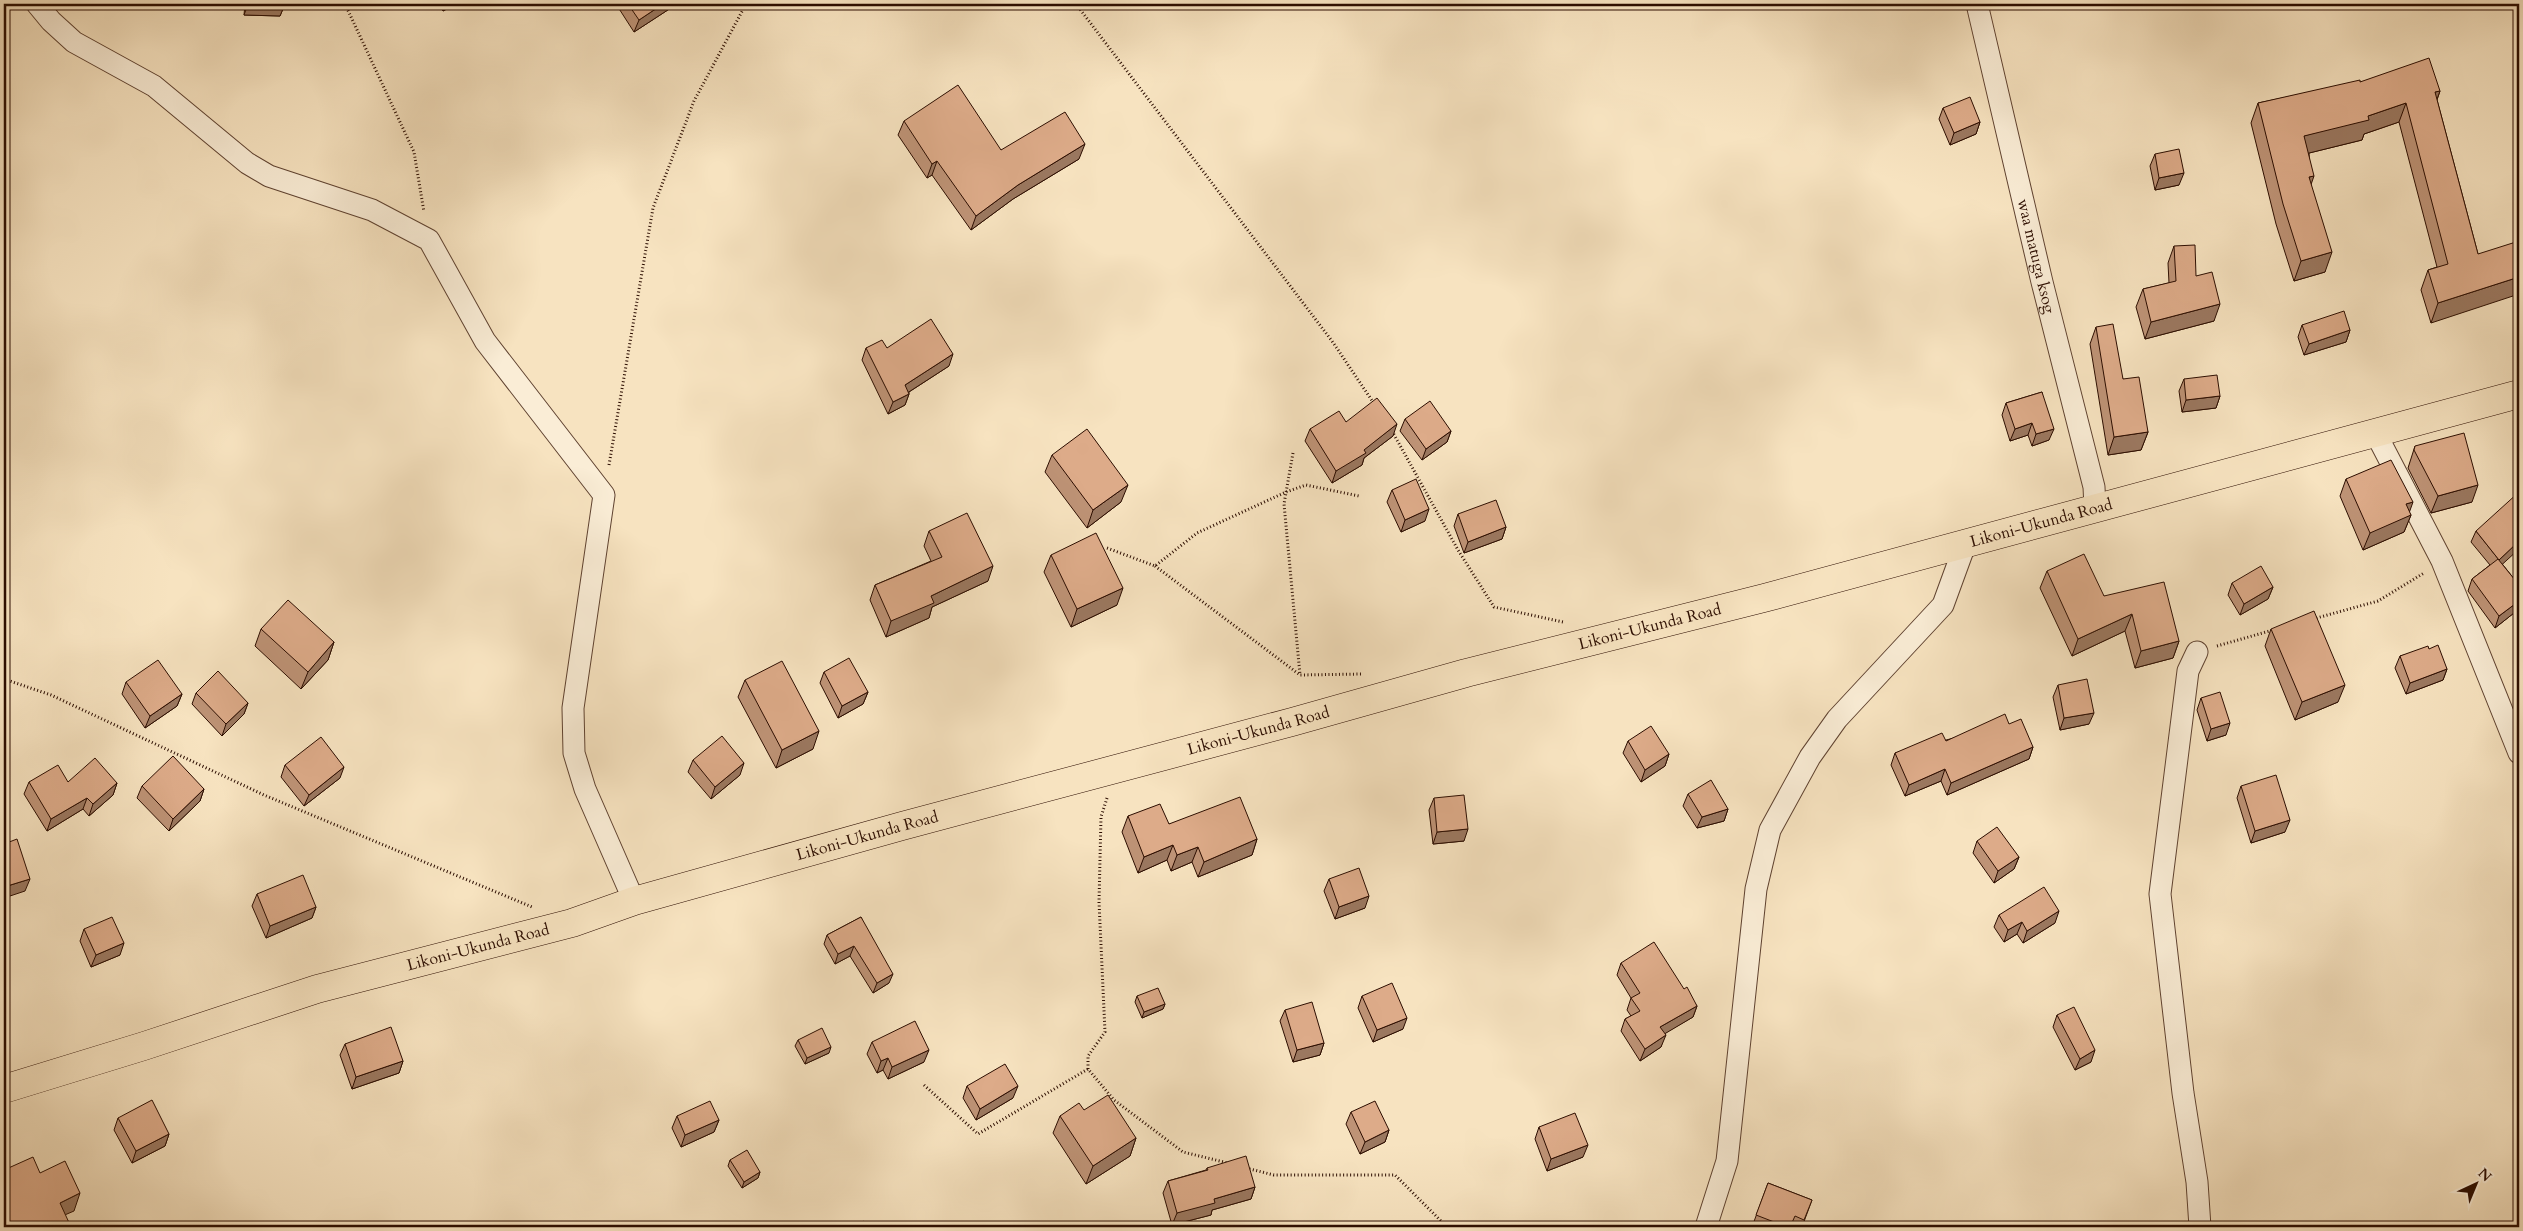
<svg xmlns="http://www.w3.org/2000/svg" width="2523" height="1231" font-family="Cardo,serif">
<rect width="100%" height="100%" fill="#f7e3c0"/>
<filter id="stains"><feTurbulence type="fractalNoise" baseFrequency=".004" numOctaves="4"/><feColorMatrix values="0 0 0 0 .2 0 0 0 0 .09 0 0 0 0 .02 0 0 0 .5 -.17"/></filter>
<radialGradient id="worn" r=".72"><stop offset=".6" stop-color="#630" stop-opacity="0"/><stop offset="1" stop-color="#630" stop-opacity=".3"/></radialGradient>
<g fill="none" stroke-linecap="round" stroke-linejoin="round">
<g stroke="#5f4230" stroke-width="23">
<g id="minor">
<path d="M 37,4 L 51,21 L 74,42 L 154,86 L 247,163 L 269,176 L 372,210 L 429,240 L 485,341 L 604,495 L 573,708 L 574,753 L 585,789 L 634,901"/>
<path id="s1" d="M 1977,4 L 2042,282 L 2094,487 L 2095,508"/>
<path d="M 2375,432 L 2442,561 L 2519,753"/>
<path d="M 2197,652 L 2188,671 L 2160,894 L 2183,1093 L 2197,1182 L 2200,1227"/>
<path d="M 1706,1227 L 1727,1161 L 1756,889 L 1770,830 L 1810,757 L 1837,719 L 1943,605 L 1966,542"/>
</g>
</g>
<g stroke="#2c0d00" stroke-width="29">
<g id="trunk">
<path id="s2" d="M 4,1089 L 144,1046 L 317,989 L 572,923 L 634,901 L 902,826 L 1292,722 L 1466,673 L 1764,598 L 2519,394"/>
</g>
</g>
<path stroke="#2c0d00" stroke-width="3" stroke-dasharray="1 2.5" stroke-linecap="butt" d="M 345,4 L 414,152 L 424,212
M 1076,4 L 1332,341 L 1375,405
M 1392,431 L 1458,550 L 1494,607 L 1563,622
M 1293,453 L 1284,504 L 1300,675 L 1363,674
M 609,465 L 653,208 L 694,101 L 746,4
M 1107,548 L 1155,566 L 1197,533 L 1286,492 L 1306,485 L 1359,496
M 1155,566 L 1300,675
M 2313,619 L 2378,601 L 2424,573
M 2217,646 L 2273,630
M 4,679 L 51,695 L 264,795 L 532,907
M 1107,798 L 1101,817 L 1099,902 L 1105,1032 L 1088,1056 L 1088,1069 L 1114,1100 L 1183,1152 L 1228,1163
M 924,1085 L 978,1134 L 1088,1069
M 1246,1168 L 1274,1175 L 1395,1175 L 1447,1227"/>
<use href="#minor" stroke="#faedd6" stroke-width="21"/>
<use href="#trunk" stroke="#f7e3c0" stroke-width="28"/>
</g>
<path fill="#be9376" stroke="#2c0d00" d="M 245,4 L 285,4 L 280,16 L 244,15 Z
M 439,4 L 456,4 L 443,11 Z
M 616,4 L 677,4 L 634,32 Z
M 2360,82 L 2440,91 L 2437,100 L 2478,254 L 2431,323 L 2421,290 L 2428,270 L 2437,267 L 2399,122 L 2364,134 L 2362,140 L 2309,153 L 2311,185 L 2325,272 L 2294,281 L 2276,224 L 2251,123 L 2258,103 Z
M 1943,108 L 1980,122 L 1976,134 L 1950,145 L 1939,119 Z
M 904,121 L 1001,150 L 1079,159 L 1013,199 L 971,230 L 932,175 L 927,178 L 898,135 Z
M 2155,154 L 2179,185 L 2155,190 L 2150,166 Z
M 2174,246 L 2214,321 L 2145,339 L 2136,307 L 2143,289 L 2169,283 L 2168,263 Z
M 2302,325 L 2350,330 L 2346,342 L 2304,355 L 2298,337 Z
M 2096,327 L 2123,379 L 2148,432 L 2141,450 L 2108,455 L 2090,344 Z
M 866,348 L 887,348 L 949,366 L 909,392 L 909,394 L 905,405 L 888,414 L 862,360 Z
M 2184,379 L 2220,396 L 2216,408 L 2182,412 L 2179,391 Z
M 2042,392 L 2049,440 L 2032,446 L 2028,435 L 2010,441 L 2002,415 L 2006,403 Z
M 1405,419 L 1451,431 L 1447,442 L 1422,460 L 1400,431 Z
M 1346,422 L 1393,436 L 1364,458 L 1362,465 L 1332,483 L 1305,441 L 1310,429 Z
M 2415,446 L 2472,502 L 2431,513 L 2408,468 Z
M 1052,455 L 1121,502 L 1087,528 L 1045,472 Z
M 2346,479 L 2409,512 L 2411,515 L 2404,532 L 2363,550 L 2340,496 Z
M 1392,490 L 1425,521 L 1401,532 L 1387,502 Z
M 1458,514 L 1506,527 L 1502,539 L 1464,553 L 1454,526 Z
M 929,531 L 988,581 L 932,607 L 929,618 L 886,637 L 870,600 L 875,585 L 931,561 L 924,546 Z
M 2476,531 L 2519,585 L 2519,609 L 2495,628 L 2468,591 L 2472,579 L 2490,565 L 2471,542 Z
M 1051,555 L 1117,605 L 1071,627 L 1044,572 Z
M 2047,571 L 2104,596 L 2179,641 L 2173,658 L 2135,668 L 2125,631 L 2072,656 L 2040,588 Z
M 2232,583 L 2273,587 L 2268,599 L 2240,615 L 2228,595 Z
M 261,629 L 334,642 L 328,660 L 301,689 L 255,646 Z
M 2271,629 L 2338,702 L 2295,720 L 2265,646 Z
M 2429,649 L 2447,669 L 2443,680 L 2406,694 L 2395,668 L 2400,656 Z
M 824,672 L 868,692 L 863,704 L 838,718 L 820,683 Z
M 745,680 L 813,749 L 776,768 L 738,697 Z
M 126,682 L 182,694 L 177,706 L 145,728 L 122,694 Z
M 2058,685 L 2089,724 L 2060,730 L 2053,697 Z
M 196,693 L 248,703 L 244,714 L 222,736 L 192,704 Z
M 2201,698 L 2226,735 L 2207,741 L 2197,710 Z
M 2009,724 L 2033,747 L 2029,759 L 1947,795 L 1941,781 L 1905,796 L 1891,765 L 1895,753 Z
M 1628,741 L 1669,754 L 1665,766 L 1641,782 L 1623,753 Z
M 693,760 L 740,775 L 711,799 L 688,772 Z
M 285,765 L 340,778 L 304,806 L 281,777 Z
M 29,782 L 68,782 L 117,783 L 113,795 L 89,816 L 83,809 L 47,831 L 24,794 Z
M 142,786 L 204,789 L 200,801 L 169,831 L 137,798 Z
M 2241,786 L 2285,832 L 2251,843 L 2237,798 Z
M 1688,794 L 1728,809 L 1724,821 L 1697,828 L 1683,806 Z
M 1434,798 L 1464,841 L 1433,844 L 1429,810 Z
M 1128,816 L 1169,824 L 1257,839 L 1252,855 L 1198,877 L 1192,862 L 1171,871 L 1167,860 L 1138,873 L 1122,832 Z
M 1977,841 L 2019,857 L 2014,869 L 1994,883 L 1973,853 Z
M 1329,879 L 1365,908 L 1335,919 L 1324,891 Z
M 257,894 L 316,907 L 312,918 L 266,938 L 252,906 Z
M 1999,915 L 2055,923 L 2023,943 L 2017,934 L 2004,942 L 1994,927 Z
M 861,917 L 889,983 L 873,993 L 850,956 L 835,964 L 824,944 L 827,935 Z
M 84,929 L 120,955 L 91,967 L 80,941 Z
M 1621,963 L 1684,989 L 1697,1006 L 1693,1017 L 1665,1033 L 1661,1047 L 1640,1061 L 1621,1031 L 1625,1019 L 1631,1016 L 1627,1010 L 1631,998 L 1617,975 Z
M 1137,996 L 1165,1004 L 1163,1009 L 1142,1018 L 1135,1002 Z
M 1362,996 L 1403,1029 L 1373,1042 L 1358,1008 Z
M 1285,1010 L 1324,1043 L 1320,1055 L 1293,1062 L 1280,1021 Z
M 2057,1015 L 2091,1062 L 2075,1070 L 2053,1027 Z
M 798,1040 L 829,1053 L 805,1064 L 795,1046 Z
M 872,1042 L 924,1062 L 888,1079 L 883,1070 L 877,1073 L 867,1054 Z
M 345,1044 L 403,1061 L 399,1073 L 352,1089 L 340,1055 Z
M 967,1086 L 1013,1098 L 976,1120 L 963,1098 Z
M 1084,1110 L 1136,1138 L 1130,1156 L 1086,1184 L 1053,1133 L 1060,1116 Z
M 1351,1112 L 1389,1130 L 1385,1142 L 1360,1154 L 1346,1124 Z
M 677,1116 L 719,1120 L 714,1132 L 681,1147 L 672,1128 Z
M 118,1118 L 169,1134 L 165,1146 L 132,1163 L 114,1130 Z
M 1539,1127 L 1583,1157 L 1547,1171 L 1535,1139 Z
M 730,1160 L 760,1172 L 758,1178 L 742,1188 L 728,1166 Z
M 1207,1168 L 1255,1187 L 1251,1199 L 1212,1210 L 1211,1215 L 1172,1225 L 1163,1193 L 1168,1181 L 1206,1170 Z
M 1768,1183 L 1812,1200 L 1802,1227 L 1752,1227 Z"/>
<path fill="#9b7860" stroke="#2c0d00" d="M 248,4 L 285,4 L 280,16 L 244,15 Z
M 447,4 L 456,4 L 443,11 L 445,5 Z
M 663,4 L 677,4 L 634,32 L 639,20 Z
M 2440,91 L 2433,110 L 2435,92 Z
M 2406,103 L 2399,122 L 2364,134 L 2362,140 L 2297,156 L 2304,136 L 2368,116 Z
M 1980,122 L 1976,134 L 1950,145 L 1954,133 Z
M 1085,144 L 1079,159 L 1013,199 L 971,230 L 976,216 L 1018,185 Z
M 937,161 L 932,175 L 927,178 L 932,164 Z
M 2184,173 L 2179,185 L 2155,190 L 2159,178 Z
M 2314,176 L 2307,196 L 2309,177 Z
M 2332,252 L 2325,272 L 2294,281 L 2301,261 Z
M 2519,277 L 2519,294 L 2431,323 L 2438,303 Z
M 2220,304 L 2214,321 L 2145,339 L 2151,322 Z
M 2350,330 L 2346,342 L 2304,355 L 2309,344 Z
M 953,354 L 949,366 L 901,397 L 905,385 Z
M 909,394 L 905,405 L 888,414 L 893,402 Z
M 2220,396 L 2216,408 L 2182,412 L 2186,400 Z
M 2032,423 L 2028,435 L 2010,441 L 2015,429 Z
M 1397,424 L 1393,436 L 1364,458 L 1362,465 L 1332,483 L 1336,471 Z
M 2054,429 L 2049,440 L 2032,446 L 2036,434 Z
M 1451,431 L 1447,442 L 1422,460 L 1426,449 Z
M 2148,432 L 2141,450 L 2108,455 L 2114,437 Z
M 1128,485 L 1121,502 L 1087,528 L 1093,510 Z
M 2478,485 L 2472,502 L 2431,513 L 2438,496 Z
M 2413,502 L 2408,516 L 2411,515 L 2404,532 L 2363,550 L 2370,533 L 2406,504 Z
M 1429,509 L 1425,521 L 1401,532 L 1405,520 Z
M 1506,527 L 1502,539 L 1464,553 L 1468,542 Z
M 2519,541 L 2519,549 L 2495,571 L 2499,560 Z
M 993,566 L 988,581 L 932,607 L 929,618 L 886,637 L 891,621 L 931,596 Z
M 2273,587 L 2268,599 L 2240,615 L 2244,604 Z
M 1123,588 L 1117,605 L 1071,627 L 1077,609 Z
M 2519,601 L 2519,609 L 2495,628 L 2499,616 Z
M 2132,614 L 2125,631 L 2072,656 L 2078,639 Z
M 2179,641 L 2173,658 L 2135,668 L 2141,651 Z
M 334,642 L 328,660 L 301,689 L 308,672 Z
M 2447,669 L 2443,680 L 2406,694 L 2410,683 Z
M 2345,685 L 2338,702 L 2295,720 L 2302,702 Z
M 868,692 L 863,704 L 838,718 L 842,706 Z
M 182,694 L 177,706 L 145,728 L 150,716 Z
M 248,703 L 244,714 L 222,736 L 226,724 Z
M 2094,713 L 2089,724 L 2060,730 L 2064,718 Z
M 2230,723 L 2226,735 L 2207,741 L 2211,729 Z
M 819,731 L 813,749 L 776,768 L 782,750 Z
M 2033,747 L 2029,759 L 1947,795 L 1951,783 Z
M 1669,754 L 1665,766 L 1641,782 L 1645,770 Z
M 744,763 L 740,775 L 711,799 L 715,787 Z
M 344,767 L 340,778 L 304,806 L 309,795 Z
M 1945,769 L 1941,781 L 1905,796 L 1909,785 Z
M 117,783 L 113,795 L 89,816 L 93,804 Z
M 204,789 L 200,801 L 169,831 L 173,819 Z
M 87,798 L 83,809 L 47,831 L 51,819 Z
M 1728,809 L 1724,821 L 1697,828 L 1702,817 Z
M 2290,820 L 2285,832 L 2251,843 L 2255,831 Z
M 1468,829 L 1464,841 L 1433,844 L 1437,832 Z
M 1257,839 L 1252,855 L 1198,877 L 1204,862 Z
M 1173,845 L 1167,860 L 1138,873 L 1144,857 Z
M 1198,847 L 1192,862 L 1171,871 L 1177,855 Z
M 2019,857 L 2014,869 L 1994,883 L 1998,871 Z
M 30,879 L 25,891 L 4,898 L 4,887 Z
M 1369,896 L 1365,908 L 1335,919 L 1339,907 Z
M 316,907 L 312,918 L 266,938 L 270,926 Z
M 2059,911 L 2055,923 L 2023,943 L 2027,931 Z
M 2022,922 L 2017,934 L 2004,942 L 2008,930 Z
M 124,943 L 120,955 L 91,967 L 96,955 Z
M 854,946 L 850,956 L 835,964 L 838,954 Z
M 893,974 L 889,983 L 873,993 L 877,983 Z
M 1165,1004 L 1163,1009 L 1142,1018 L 1144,1012 Z
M 1697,1006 L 1693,1017 L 1656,1039 L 1660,1027 Z
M 1407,1018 L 1403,1029 L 1373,1042 L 1377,1030 Z
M 1666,1035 L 1661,1047 L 1640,1061 L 1645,1049 Z
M 1324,1043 L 1320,1055 L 1293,1062 L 1297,1050 Z
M 831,1047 L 829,1053 L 805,1064 L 807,1058 Z
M 929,1050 L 924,1062 L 888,1079 L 892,1067 Z
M 2095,1050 L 2091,1062 L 2075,1070 L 2080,1059 Z
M 888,1058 L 883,1070 L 877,1073 L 881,1061 Z
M 403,1061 L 399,1073 L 352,1089 L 356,1077 Z
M 1018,1086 L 1013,1098 L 976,1120 L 980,1109 Z
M 719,1120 L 714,1132 L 681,1147 L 685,1135 Z
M 1389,1130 L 1385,1142 L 1360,1154 L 1365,1142 Z
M 169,1134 L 165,1146 L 132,1163 L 136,1151 Z
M 1136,1138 L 1130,1156 L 1086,1184 L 1093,1166 Z
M 1588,1145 L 1583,1157 L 1547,1171 L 1551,1159 Z
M 760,1172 L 758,1178 L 742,1188 L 744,1182 Z
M 1255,1187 L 1251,1199 L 1212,1210 L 1211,1215 L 1172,1225 L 1177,1213 L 1214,1199 Z
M 80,1193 L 74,1211 L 53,1220 L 60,1203 Z"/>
<path fill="#ddab89" stroke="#2c0d00" d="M 628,4 L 663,4 L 639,20 Z
M 2429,58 L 2440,91 L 2435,92 L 2478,254 L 2519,241 L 2519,277 L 2438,303 L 2428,270 L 2448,264 L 2406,103 L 2368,116 L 2369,120 L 2304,136 L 2314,176 L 2309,177 L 2332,252 L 2301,261 L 2283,204 L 2258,103 L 2360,80 L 2360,82 Z
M 958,85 L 1001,150 L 1065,112 L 1085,144 L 1018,185 L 976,216 L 937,161 L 932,164 L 904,121 Z
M 1970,97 L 1980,122 L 1954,133 L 1943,108 Z
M 2179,149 L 2184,173 L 2159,178 L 2155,154 Z
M 2195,245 L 2196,276 L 2212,272 L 2220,304 L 2151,322 L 2143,289 L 2176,281 L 2174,246 Z
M 2344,311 L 2350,330 L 2309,344 L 2302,325 Z
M 931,319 L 953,354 L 905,385 L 909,394 L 893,402 L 866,348 L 882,340 L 887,348 Z
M 2113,324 L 2123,379 L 2139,377 L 2148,432 L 2114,437 L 2096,327 Z
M 2217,375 L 2220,396 L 2186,400 L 2184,379 Z
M 2042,392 L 2054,429 L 2036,434 L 2032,423 L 2015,429 L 2006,403 Z
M 1377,398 L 1397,424 L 1364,450 L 1366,453 L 1336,471 L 1310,429 L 1339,411 L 1346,422 Z
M 1430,401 L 1451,431 L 1426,449 L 1405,419 Z
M 1087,429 L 1128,485 L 1093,510 L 1052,455 Z
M 2464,433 L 2478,485 L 2438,496 L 2414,450 L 2415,446 Z
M 2391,460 L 2413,502 L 2406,504 L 2411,515 L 2370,533 L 2346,479 Z
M 1416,479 L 1429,509 L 1405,520 L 1392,490 Z
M 2519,492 L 2519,541 L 2499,560 L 2476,531 Z
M 1496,500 L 1506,527 L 1468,542 L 1458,514 Z
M 967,513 L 993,566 L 931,596 L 934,603 L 891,621 L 875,585 L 942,557 L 929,531 Z
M 1096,533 L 1123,588 L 1077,609 L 1051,555 Z
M 2084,554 L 2104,596 L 2164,582 L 2179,641 L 2141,651 L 2132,614 L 2078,639 L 2047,571 Z
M 2498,559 L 2519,585 L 2519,601 L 2499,616 L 2472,579 Z
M 2261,566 L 2273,587 L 2244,604 L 2232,583 Z
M 288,600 L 334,642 L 308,672 L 261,629 Z
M 2314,611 L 2345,685 L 2302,702 L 2271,629 Z
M 2438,645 L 2447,669 L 2410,683 L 2400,656 L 2428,646 L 2429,649 Z
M 849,658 L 868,692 L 842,706 L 824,672 Z
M 158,660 L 182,694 L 150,716 L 126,682 Z
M 782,661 L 819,731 L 782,750 L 745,680 Z
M 218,671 L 248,703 L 226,724 L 196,693 Z
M 2087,679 L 2094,713 L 2064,718 L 2058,685 Z
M 2220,692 L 2230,723 L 2211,729 L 2201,698 Z
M 2005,714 L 2009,724 L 2021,719 L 2033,747 L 1951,783 L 1945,769 L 1909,785 L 1895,753 L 1942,733 L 1946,741 Z
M 1651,726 L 1669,754 L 1645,770 L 1628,741 Z
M 722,736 L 744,763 L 715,787 L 693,760 Z
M 321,737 L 344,767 L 309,795 L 285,765 Z
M 173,756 L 204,789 L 173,819 L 142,786 Z
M 95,758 L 117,783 L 93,804 L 87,798 L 51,819 L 29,782 L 58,765 L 68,782 Z
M 2276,775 L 2290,820 L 2255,831 L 2241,786 Z
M 1711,780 L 1728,809 L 1702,817 L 1688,794 Z
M 1464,795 L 1468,829 L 1437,832 L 1434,798 Z
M 1240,797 L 1257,839 L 1204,862 L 1198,847 L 1177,855 L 1173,845 L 1144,857 L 1128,816 L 1160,804 L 1169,824 Z
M 1997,827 L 2019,857 L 1998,871 L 1977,841 Z
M 17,839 L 30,879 L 4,887 L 4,844 Z
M 1359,868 L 1369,896 L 1339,907 L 1329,879 Z
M 303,875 L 316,907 L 270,926 L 257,894 Z
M 2044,887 L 2059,911 L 2027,931 L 2022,922 L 2008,930 L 1999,915 Z
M 112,917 L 124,943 L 96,955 L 84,929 Z
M 861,917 L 893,974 L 877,983 L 854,946 L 838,954 L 827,935 Z
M 1654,942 L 1684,989 L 1687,987 L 1697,1006 L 1660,1027 L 1666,1035 L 1645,1049 L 1625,1019 L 1640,1011 L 1631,998 L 1640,993 L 1621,963 Z
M 1392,983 L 1407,1018 L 1377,1030 L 1362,996 Z
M 1158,988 L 1165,1004 L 1144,1012 L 1137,996 Z
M 1312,1002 L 1324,1043 L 1297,1050 L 1285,1010 Z
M 2074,1007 L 2095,1050 L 2080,1059 L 2057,1015 Z
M 915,1021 L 929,1050 L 892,1067 L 888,1058 L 881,1061 L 872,1042 Z
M 391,1027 L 403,1061 L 356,1077 L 345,1044 Z
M 822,1028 L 831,1047 L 807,1058 L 798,1040 Z
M 1005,1064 L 1018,1086 L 980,1109 L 967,1086 Z
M 1108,1095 L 1136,1138 L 1093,1166 L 1060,1116 L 1079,1103 L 1084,1110 Z
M 152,1100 L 169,1134 L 136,1151 L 118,1118 Z
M 710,1101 L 719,1120 L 685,1135 L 677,1116 Z
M 1375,1101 L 1389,1130 L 1365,1142 L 1351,1112 Z
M 1575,1113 L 1588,1145 L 1551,1159 L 1539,1127 Z
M 747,1150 L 760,1172 L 744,1182 L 730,1160 Z
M 1246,1156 L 1255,1187 L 1214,1199 L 1215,1203 L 1177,1213 L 1168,1181 L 1208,1170 L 1207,1168 Z
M 33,1157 L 40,1173 L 65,1161 L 80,1193 L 60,1203 L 71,1227 L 4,1227 L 4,1170 Z
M 1768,1183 L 1812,1200 L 1804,1220 L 1795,1216 L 1790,1227 L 1787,1227 L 1756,1215 Z
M 864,1221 L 868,1227 L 856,1227 Z
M 1408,1222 L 1413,1227 L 1402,1227 Z"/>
<g text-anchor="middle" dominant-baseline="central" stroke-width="4" stroke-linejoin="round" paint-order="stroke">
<g font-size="16" fill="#2c0d00" stroke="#faedd6">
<text stroke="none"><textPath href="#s1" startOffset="259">waa matuga ksog</textPath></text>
<text stroke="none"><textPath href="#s2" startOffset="2115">Likoni-Ukunda Road</textPath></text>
<text stroke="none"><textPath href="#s2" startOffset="1710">Likoni-Ukunda Road</textPath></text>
<text stroke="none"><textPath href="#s2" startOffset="1305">Likoni-Ukunda Road</textPath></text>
<text stroke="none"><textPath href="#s2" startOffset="900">Likoni-Ukunda Road</textPath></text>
<text stroke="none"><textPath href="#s2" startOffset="495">Likoni-Ukunda Road</textPath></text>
</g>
</g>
<rect width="2523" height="1231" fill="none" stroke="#f7e3c0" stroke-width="20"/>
<rect x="5" y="5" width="2513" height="1221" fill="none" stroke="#2c0d00" stroke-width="2.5"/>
<rect x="10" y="10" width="2503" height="1211" fill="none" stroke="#2c0d00"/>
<g transform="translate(2476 1184) rotate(44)" stroke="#faedd6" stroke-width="4" paint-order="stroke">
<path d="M0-4L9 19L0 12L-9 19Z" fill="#2c0d00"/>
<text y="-8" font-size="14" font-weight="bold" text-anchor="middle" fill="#2c0d00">N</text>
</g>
<rect width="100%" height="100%" filter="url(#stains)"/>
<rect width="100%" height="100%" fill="url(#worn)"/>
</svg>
